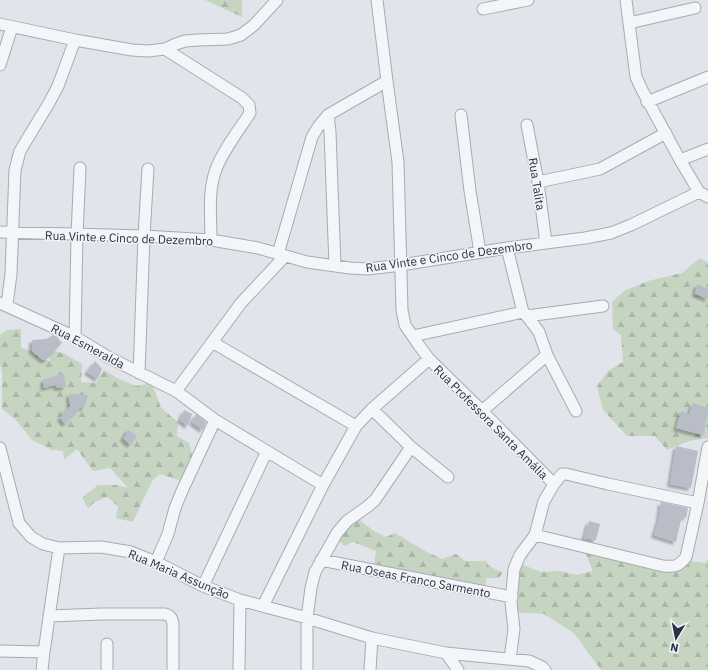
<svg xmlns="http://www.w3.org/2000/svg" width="708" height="670" font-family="'IBM Plex Sans',sans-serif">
<defs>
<pattern id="forest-firs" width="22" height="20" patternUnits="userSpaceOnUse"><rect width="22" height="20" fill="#c6d4c2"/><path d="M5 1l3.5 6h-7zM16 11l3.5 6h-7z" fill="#aab6a8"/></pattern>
<filter id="shadow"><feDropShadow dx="-3" dy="3" stdDeviation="1" flood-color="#0004"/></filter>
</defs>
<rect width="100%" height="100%" fill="#e1e4ea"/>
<path fill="url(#forest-firs)" d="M 205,0 L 242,0 L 242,17 Z
M 700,258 L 708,263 L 708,438 L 689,441 L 667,450 L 655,436 L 627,436 L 603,410 L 597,386 L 608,371 L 623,362 L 621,335 L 613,329 L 612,302 L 624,291 L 648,281 L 682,273 Z
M 21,329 L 21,348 L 32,351 L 43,360 L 50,361 L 49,350 L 63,353 L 82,364 L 81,382 L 96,383 L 104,370 L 117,378 L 136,386 L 152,383 L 161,408 L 178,422 L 177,436 L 189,443 L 193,459 L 181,481 L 160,474 L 153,480 L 141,504 L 133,522 L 116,518 L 118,506 L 107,497 L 95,502 L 88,508 L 82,498 L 98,485 L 116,485 L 128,488 L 110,468 L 93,471 L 77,449 L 64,460 L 63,451 L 52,450 L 32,440 L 15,419 L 2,409 L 2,372 L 0,364 L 0,335 L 7,330 Z
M 357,518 L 374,531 L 386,537 L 395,533 L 425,551 L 442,559 L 456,554 L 465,561 L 486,561 L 489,566 L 503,573 L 498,578 L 487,578 L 484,589 L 373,571 L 376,551 L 353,542 L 345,546 L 337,540 L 350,525 Z
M 583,547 L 674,573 L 690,561 L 705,563 L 708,560 L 708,670 L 601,670 L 574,633 L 544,614 L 512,612 L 521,564 L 541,572 L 560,571 L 576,575 L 593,571 Z"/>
<path fill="#b8bdc7" filter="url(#shadow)" d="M 697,284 L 708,289 L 708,299 L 695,294 Z
M 53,335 L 57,337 L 62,343 L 46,360 L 43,360 L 32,351 L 32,340 L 47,339 Z
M 95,361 L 102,369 L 98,379 L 87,372 Z
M 64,373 L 66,387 L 57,388 L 56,385 L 44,388 L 43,380 Z
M 69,394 L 88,395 L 84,408 L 81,407 L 65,424 L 60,418 L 70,406 Z
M 693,403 L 708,408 L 708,413 L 703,435 L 676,428 L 681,411 L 689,414 Z
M 184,410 L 192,414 L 188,426 L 180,420 Z
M 196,414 L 206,422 L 203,430 L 192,422 Z
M 128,430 L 137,436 L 130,445 L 123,438 Z
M 676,446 L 698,451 L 691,488 L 670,484 Z
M 661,502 L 688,508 L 686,518 L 682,516 L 676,542 L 654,535 L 659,518 Z
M 589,521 L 600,524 L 596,540 L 584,538 Z"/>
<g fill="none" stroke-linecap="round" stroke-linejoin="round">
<g stroke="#a6abb4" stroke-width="13">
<path id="street" d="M 377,0 L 387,81 L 398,162 L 402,310 L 405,325 L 418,344 L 429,359 L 482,411 L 554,484
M 626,0 L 636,77 L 642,90 L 680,160 L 699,192 L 708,197
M 483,9 L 528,0
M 629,23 L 695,8
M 0,24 L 75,40 L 132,50 L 148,51 L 165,49 L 176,44 L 185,41 L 198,40 L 228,39 L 241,35 L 254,25 L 277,0
M 165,49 L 242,98 L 249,105 L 250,113 C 239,130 221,153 215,172 C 208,193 211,217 211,240
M 0,65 L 12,27
M 647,102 L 708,77
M 328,115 L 330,132 L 335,266
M 461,115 L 470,191 L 480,252
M 527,125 L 538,182 L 546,243
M 680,160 L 708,149
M 538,182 L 600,169 L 666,133
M 0,232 L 144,236 L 211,240 L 258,248 L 307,262 L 350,268 L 368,269 L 401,265 L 507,248 L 585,238 L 611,233 L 631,225 L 699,192
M 507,248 L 523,312
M 278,254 L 312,137 L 318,127 L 328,115 L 387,81
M 0,303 L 75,337 L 108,357 L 176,391 L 215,420 L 323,485
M 7,305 L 11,274 L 15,170 L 20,151 L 49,103 L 58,86 L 75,40
M 523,312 L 527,316 L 539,332 L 547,355 L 576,411
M 527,316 L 603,306
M 413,336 L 523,312
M 75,337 L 77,235 L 80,168
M 212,342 L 356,426
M 139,373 L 144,236 L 148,169
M 176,391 L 241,303 L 285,256
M 372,409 L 411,447 L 448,477
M 482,411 L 547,355
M 0,448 L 19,523 L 31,537 L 43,544 L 59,548 L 101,547 L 131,552 L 156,562 L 203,586 L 240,600 L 307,618 L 372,638 L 446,653 L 458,670
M 535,535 L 663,566 C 675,567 678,567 686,557 L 698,503 L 708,447
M 321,560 L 512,597
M 156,562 L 168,534 L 175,508 L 182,491 L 215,420
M 203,586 L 267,451
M 263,606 L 323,485 L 356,426 L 372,409 L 429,359
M 49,616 L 102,614 L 165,614 C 171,616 172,618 173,624 L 173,670
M 0,651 L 44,652
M 446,653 L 529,661 L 542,667 L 545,670
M 510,659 L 514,629 L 511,603 L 514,569 L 520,555 L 535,535 L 544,501 L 554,484 L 562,474 L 566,474 L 608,484 L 698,503
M 42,670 L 44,652 L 59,548
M 107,670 L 107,644
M 239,670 L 240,600
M 307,670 L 307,618 L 311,588 L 315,572 L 337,533 L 347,521 L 367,507 L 375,500 L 411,447
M 370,670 L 372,638"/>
</g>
<use href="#street" stroke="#f4f5f8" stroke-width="11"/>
</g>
<g text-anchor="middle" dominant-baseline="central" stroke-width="3" stroke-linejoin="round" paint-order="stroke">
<g font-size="12" fill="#293242" stroke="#f1f3f7">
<text transform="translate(537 184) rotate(81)">Rua Talita</text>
<text transform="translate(129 238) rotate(2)">Rua Vinte e Cinco de Dezembro</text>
<text transform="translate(449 256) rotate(-8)">Rua Vinte e Cinco de Dezembro</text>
<text transform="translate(88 346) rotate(28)">Rua Esmeralda</text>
<text transform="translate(491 422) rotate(45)">Rua Professora Santa Amália</text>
<text transform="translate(179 574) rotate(23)">Rua Maria Assunção</text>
<text transform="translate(416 579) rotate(11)">Rua Oseas Franco Sarmento</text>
</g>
</g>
<g transform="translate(676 638) rotate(190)" stroke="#f1f3f7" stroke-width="3" paint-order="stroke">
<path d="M0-3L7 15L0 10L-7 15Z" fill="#293242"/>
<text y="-6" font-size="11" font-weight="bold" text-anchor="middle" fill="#293242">N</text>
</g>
</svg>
